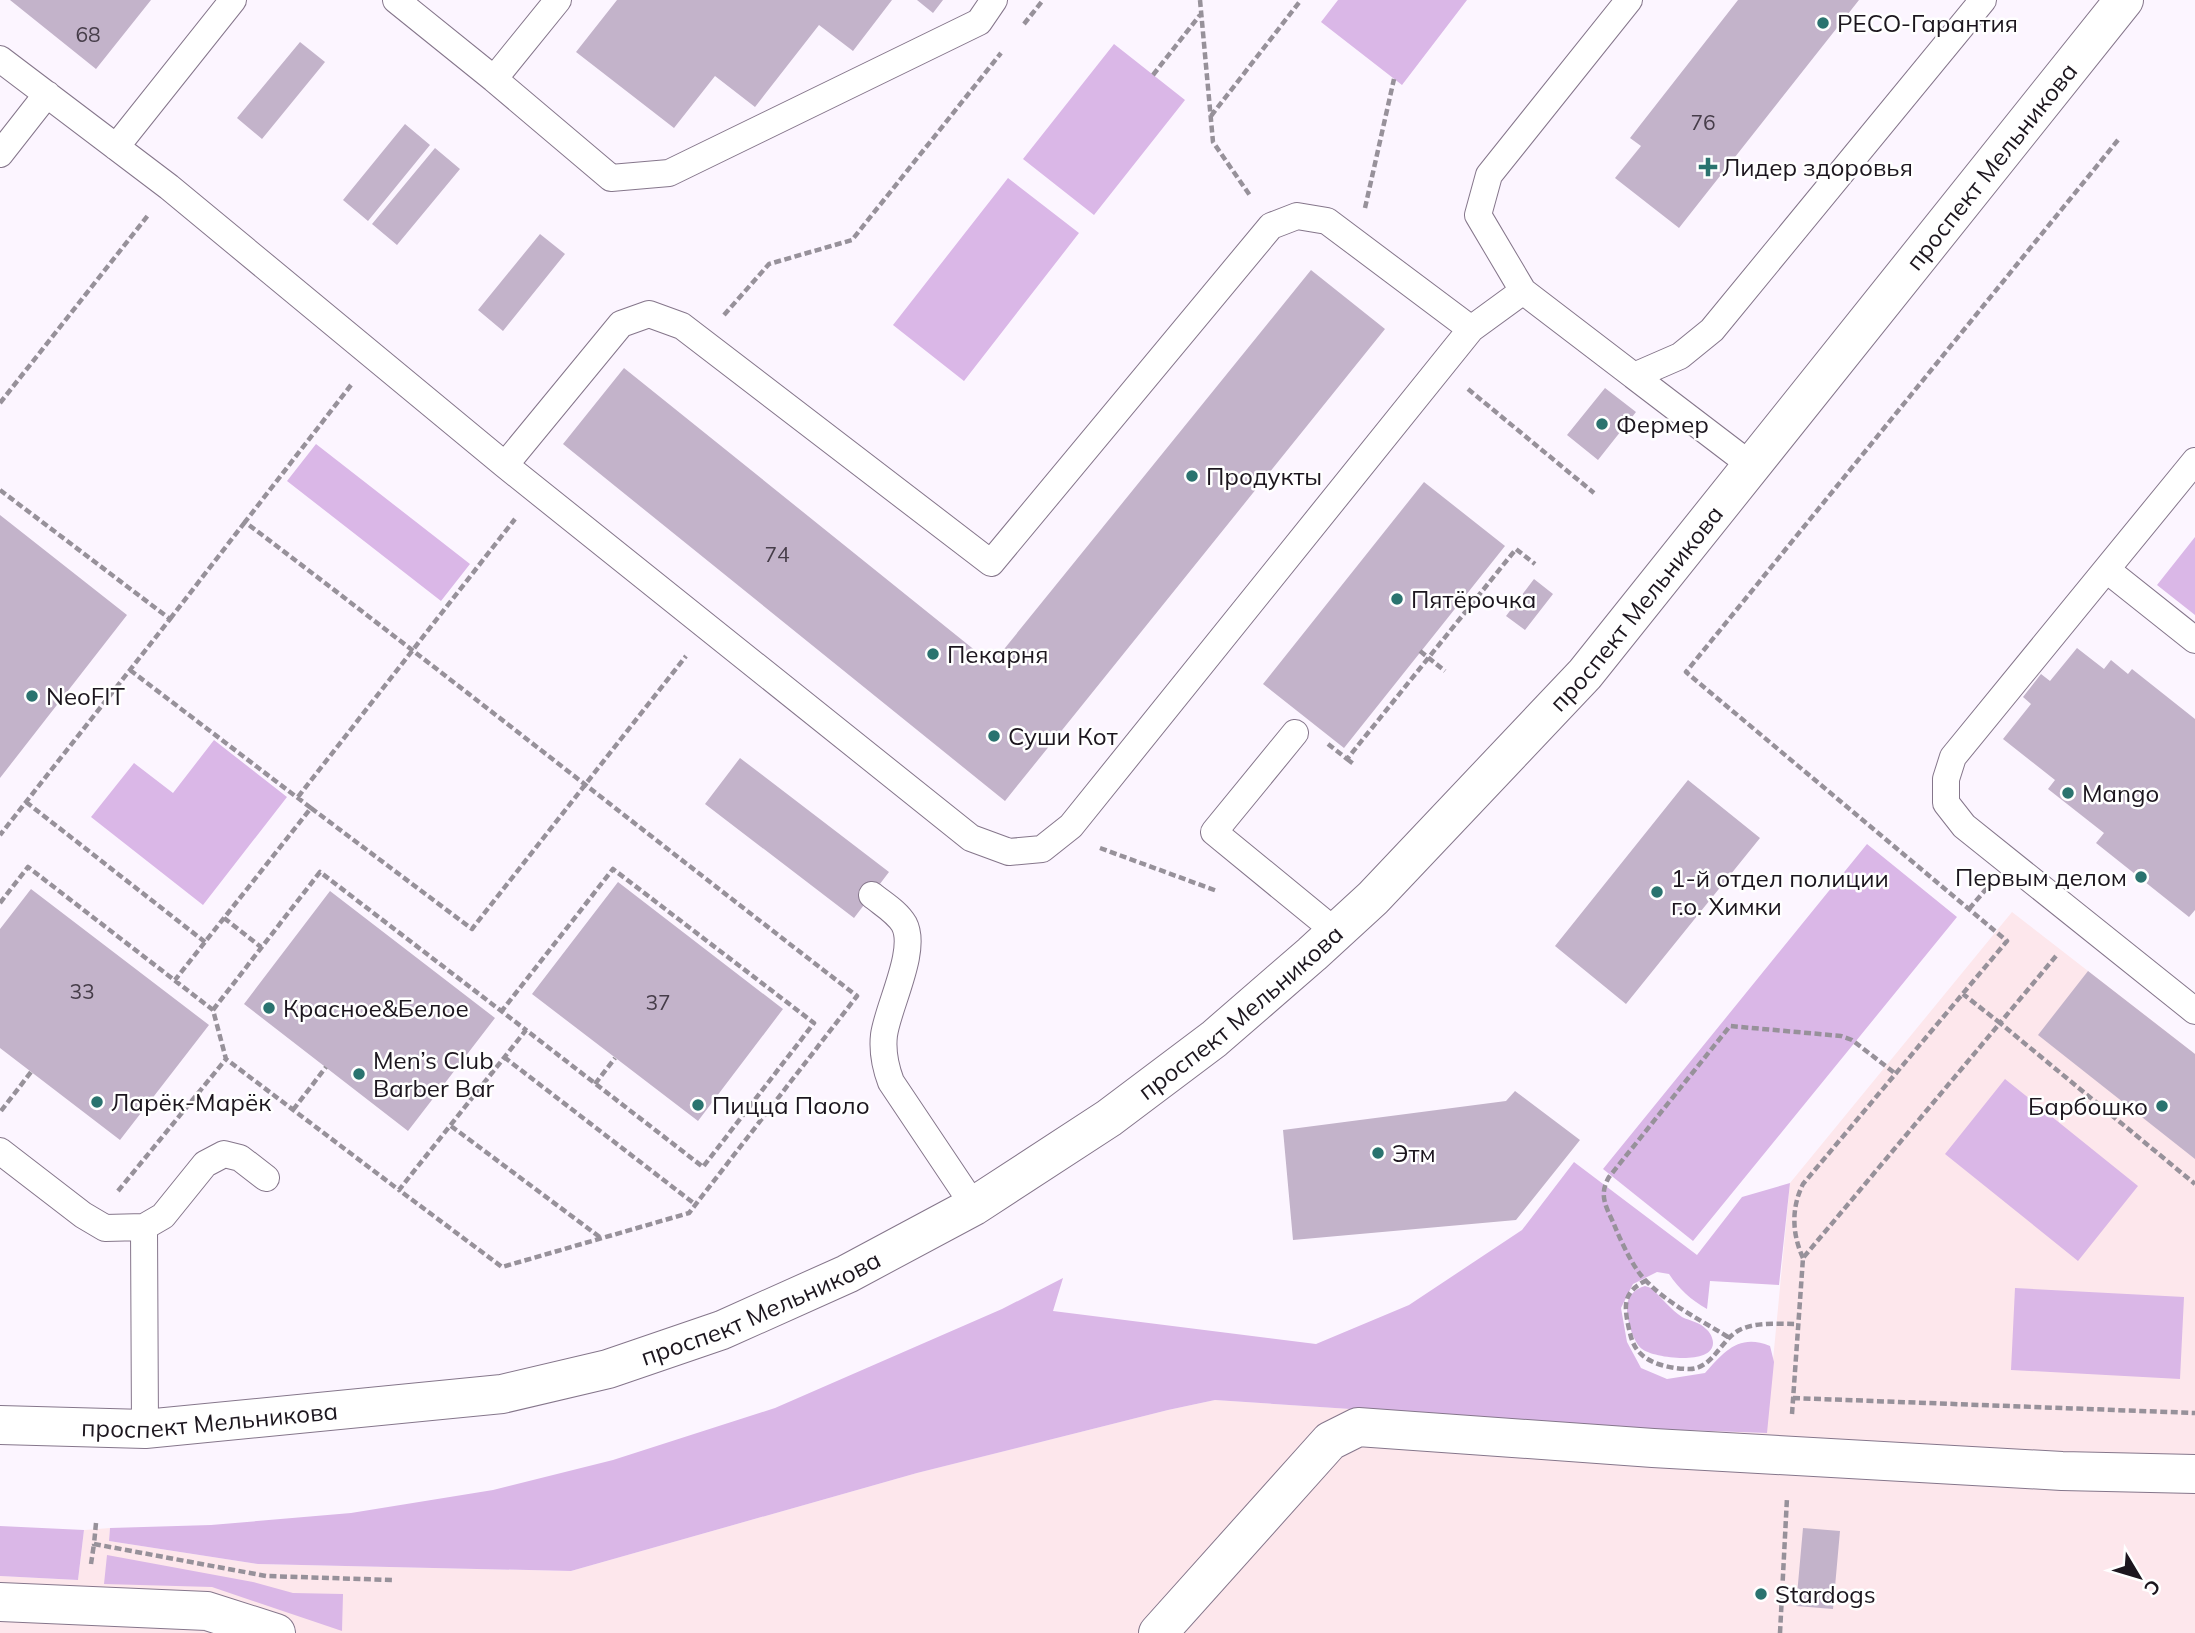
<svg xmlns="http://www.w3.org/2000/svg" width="2195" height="1633" font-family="Mulish,sans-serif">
<rect width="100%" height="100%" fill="#fcf5ff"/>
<path fill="#fde7ec" d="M 2012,912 L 2195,1054 L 2195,1633 L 0,1633 L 0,1576 L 78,1580 L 84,1530 L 110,1528 L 109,1541 L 258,1564 L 571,1571 L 917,1473 L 1168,1410 L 1215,1400 L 1654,1429 L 1766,1433 L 1790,1183 Z"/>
<path fill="#dab7e7" d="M 1338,0 L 1467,0 L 1402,85 L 1321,22 Z
M 1114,44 L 1185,100 L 1094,215 L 1023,159 Z
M 1008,178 L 1079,233 L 964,381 L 893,325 Z
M 316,444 L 470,564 L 441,601 L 287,481 Z
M 2195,537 L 2195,615 L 2157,585 Z
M 214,740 L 287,797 L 203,905 L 91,817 L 134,763 L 173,793 Z
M 1867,844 L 1957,917 L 1693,1241 L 1603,1169 Z
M 2005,1079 L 2138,1186 L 2078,1261 L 1945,1154 Z
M 1574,1162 L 1697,1255 L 1742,1197 L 1790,1183 L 1779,1285 L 1710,1281 L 1707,1309 C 1691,1300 1679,1289 1669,1274 L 1657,1272 L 1633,1284 L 1621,1308 L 1627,1342 L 1641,1368 L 1667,1379 L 1705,1373 C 1724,1352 1739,1333 1770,1346 L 1774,1362 L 1767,1433 L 1654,1429 L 1215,1400 L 1168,1410 L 917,1473 L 571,1571 L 258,1564 L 109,1541 L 110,1528 L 211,1525 L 351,1513 L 493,1490 L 613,1460 L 775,1408 L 1002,1309 L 1063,1278 L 1053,1311 L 1316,1344 L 1409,1305 L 1522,1230 Z
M 1645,1286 L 1651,1288 C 1661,1297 1671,1310 1682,1317 C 1690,1321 1700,1322 1706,1329 C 1710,1332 1713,1338 1713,1343 C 1713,1366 1653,1358 1642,1349 C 1633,1342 1627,1320 1627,1309 C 1626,1298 1634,1289 1645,1286 Z
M 2015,1288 L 2184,1297 L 2180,1379 L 2011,1370 Z
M 0,1526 L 84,1530 L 78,1580 L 0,1576 Z
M 107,1555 L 253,1582 L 293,1593 L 343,1594 L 342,1631 L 212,1587 L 104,1584 Z"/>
<path fill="#c3b3ca" d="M 10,0 L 151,0 L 96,69 Z
M 617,0 L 892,0 L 853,51 L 819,25 L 755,107 L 715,76 L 674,128 L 576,52 Z
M 917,0 L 943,0 L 933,13 Z
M 1738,0 L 1859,0 L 1679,228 L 1615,178 L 1641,146 L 1630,138 Z
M 300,42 L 325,62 L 262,139 L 237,118 Z
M 405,124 L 430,145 L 368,221 L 343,200 Z
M 435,148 L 460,169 L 397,245 L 372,224 Z
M 540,234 L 565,254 L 503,331 L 478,310 Z
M 1311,270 L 1385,329 L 1005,801 L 563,444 L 624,368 L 992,664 Z
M 1605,388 L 1636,412 L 1598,460 L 1567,435 Z
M 1424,482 L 1505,546 L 1344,748 L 1263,684 Z
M 0,515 L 127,615 L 0,778 Z
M 1534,579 L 1553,594 L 1525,630 L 1506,616 Z
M 2077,648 L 2104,669 L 2111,660 L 2128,674 L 2132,669 L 2195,719 L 2195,910 L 2189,917 L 2096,843 L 2104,833 L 2048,789 L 2055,780 L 2003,739 L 2031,704 L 2023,697 L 2041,674 L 2050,681 Z
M 740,758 L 889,872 L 854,918 L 705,804 Z
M 1688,780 L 1760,838 L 1626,1004 L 1555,946 Z
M 618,882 L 783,1009 L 698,1121 L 532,994 Z
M 31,889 L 209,1025 L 120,1140 L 0,1048 L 0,929 Z
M 330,891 L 495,1018 L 408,1131 L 244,1004 Z
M 2088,971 L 2195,1054 L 2195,1159 L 2038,1035 Z
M 1515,1091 L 1580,1140 L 1516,1220 L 1293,1240 L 1283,1130 L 1506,1101 Z
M 1803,1528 L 1840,1531 L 1833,1609 L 1796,1606 Z"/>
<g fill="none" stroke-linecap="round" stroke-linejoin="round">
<g stroke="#85768b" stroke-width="28">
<path id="service" d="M 396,0 L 494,79 L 611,178 L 669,173 L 979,22 L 994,0
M 1629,0 L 1489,175 L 1478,215 L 1523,291 L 1634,376 L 1680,356 L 1712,330 L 1983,0
M 0,59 L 169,187 L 505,465 L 971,838 L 1009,852 L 1042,849 L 1071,826 L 1471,329
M 494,79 L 558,0
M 116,147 L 233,0
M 0,154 L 47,94
M 1634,376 L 1752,466
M 2195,461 L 1953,757 L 1946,779 L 1946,803 L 1964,826 L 2195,1011
M 505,465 L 621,324 L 649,314 L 682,326 L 991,563 L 1271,226 L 1297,216 L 1327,221 L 1471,329 L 1523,291
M 2107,570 L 2195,640
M 1295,733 L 1214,832 L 1336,932
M 872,895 C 883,904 897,912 904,924 C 918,950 888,1006 884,1035 C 882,1052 885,1066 891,1082 L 974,1206
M 0,1151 L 83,1215 L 105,1228 L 144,1227
M 145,1429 L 144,1227 L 163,1216 L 205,1164 L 224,1154 L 240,1158 L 266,1178"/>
</g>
<g stroke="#85768b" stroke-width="40">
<g id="minor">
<path id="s1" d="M 0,1425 L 145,1429 L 502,1394 L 608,1369 L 722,1330 L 847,1274 L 974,1206 L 1109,1118 L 1214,1039 L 1312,954 L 1373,898 L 1585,674 L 2124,0"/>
<path d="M 0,1602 L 207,1611 L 276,1633"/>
<path d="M 1158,1633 L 1330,1441 L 1358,1427 L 1653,1448 L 2062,1471 L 2195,1474"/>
</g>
</g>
<path stroke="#97919a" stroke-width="4.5" stroke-dasharray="7 3.5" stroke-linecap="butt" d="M 1200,0 L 1213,142 L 1251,197
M 1024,24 L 1043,0
M 1153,75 L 1200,15
M 1211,116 L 1301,0
M 1365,208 L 1394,79
M 724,315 L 769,264 L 852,240 L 1001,53
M 351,385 L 245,522 C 451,678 652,838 857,996 L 689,1213 L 502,1267 L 399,1190
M 1468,389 L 1594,493
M 0,403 L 149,214
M 0,490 L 170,619 L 0,835
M 170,619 L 245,522
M 1420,651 L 1445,671
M 130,670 L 311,808 L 175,980
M 1328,744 L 1347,759 L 1516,549 L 1535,564
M 1347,759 L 1355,765
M 298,797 L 515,519
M 26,802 L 205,942
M 311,808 L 472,929 L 686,656
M 1100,848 L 1217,891
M 0,903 L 28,867 L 213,1010 L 226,1059 L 399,1190 L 526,1030 L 703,1167 L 814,1023 L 613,869 L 501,1012
M 1969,909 L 1987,888
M 224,918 L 261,947
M 2056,956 L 2000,1023 L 2195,1184
M 213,1010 L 320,872 L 526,1030
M 504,1057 L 696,1205
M 595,1084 L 615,1058
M 293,1110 L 326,1067
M 1,1111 L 31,1072
M 451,1126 L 601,1238
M 118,1191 L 226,1059
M 1803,1258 C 1792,1234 1791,1208 1803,1184 L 2007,941 L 1686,672 L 2118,140
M 1647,1280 C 1622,1292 1624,1306 1629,1329 C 1631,1338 1633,1346 1640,1353 C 1651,1365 1674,1369 1690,1369 C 1715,1368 1721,1336 1744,1328 C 1760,1322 1780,1324 1797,1324
M 1728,1337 C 1699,1319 1662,1301 1640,1274 C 1629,1259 1620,1239 1613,1222 C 1605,1205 1599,1194 1609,1177 L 1730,1026 L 1841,1036 L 1852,1040 L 1896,1074
M 1793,1398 L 2195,1413
M 1792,1414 L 1803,1258 L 2000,1023 L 1963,994
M 96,1523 L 94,1544 L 266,1576 L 393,1580
M 91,1564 L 94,1544
M 1780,1633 L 1787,1498"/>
<use href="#service" stroke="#fff" stroke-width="26"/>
<use href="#minor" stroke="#fff" stroke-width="38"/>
</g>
<g fill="#2a736f" stroke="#fff" stroke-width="2.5">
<circle cx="1823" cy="23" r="7"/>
<path d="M1704.5 156.5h7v7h7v7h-7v7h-7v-7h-7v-7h7z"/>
<circle cx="1602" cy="424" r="7"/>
<circle cx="1192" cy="476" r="7"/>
<circle cx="1397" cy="599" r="7"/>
<circle cx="933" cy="654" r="7"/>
<circle cx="32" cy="696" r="7"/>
<circle cx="994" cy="736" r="7"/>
<circle cx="2068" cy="793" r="7"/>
<circle cx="2141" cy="877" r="7"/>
<circle cx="1657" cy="892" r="7"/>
<circle cx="269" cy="1008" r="7"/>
<circle cx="359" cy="1074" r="7"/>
<circle cx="97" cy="1102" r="7"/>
<circle cx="698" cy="1105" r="7"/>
<circle cx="2162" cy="1106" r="7"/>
<circle cx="1378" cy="1153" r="7"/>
<circle cx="1761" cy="1594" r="7"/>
</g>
<g text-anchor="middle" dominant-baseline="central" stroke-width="5" stroke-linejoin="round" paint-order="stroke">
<g font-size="21" fill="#463d49">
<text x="88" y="34">68</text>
<text x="1703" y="122">76</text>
<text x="777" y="554">74</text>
<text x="82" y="991">33</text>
<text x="658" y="1002">37</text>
</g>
<g font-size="24" fill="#1c161e" stroke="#fff" text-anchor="start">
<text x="1837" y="23">РЕСО-Гарантия</text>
<text x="1722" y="167">Лидер здоровья</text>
<text x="1616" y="424">Фермер</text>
<text x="1206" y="476">Продукты</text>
<text x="1411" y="599">Пятёрочка</text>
<text x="947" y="654">Пекарня</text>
<text x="46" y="696">NeoFIT</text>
<text x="1008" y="736">Суши Кот</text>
<text x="2082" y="793">Mango</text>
<text x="2127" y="877" text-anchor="end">Первым делом</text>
<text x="1671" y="878">1-й отдел полиции<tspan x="1671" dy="28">г.о. Химки</tspan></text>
<text x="283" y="1008">Красное&amp;Белое</text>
<text x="373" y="1060">Men’s Club<tspan x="373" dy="28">Barber Bar</tspan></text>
<text x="111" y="1102">Ларёк-Марёк</text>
<text x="712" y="1105">Пицца Паоло</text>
<text x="2148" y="1106" text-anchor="end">Барбошко</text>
<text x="1392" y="1153">Этм</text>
<text x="1775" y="1594">Stardogs</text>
</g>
<g font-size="24" fill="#1c161e" stroke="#fff">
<text stroke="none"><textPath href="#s1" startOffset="2478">проспект Мельникова</textPath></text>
<text stroke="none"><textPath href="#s1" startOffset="1911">проспект Мельникова</textPath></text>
<text stroke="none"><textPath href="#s1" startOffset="1344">проспект Мельникова</textPath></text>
<text stroke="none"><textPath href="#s1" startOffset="777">проспект Мельникова</textPath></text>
<text stroke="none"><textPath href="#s1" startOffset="210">проспект Мельникова</textPath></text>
</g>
</g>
<g transform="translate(2139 1577) rotate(128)" stroke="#ffffff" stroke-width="5" paint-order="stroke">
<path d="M0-5L12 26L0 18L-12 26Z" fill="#1c161e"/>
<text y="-10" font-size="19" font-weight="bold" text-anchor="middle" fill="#1c161e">С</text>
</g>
</svg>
